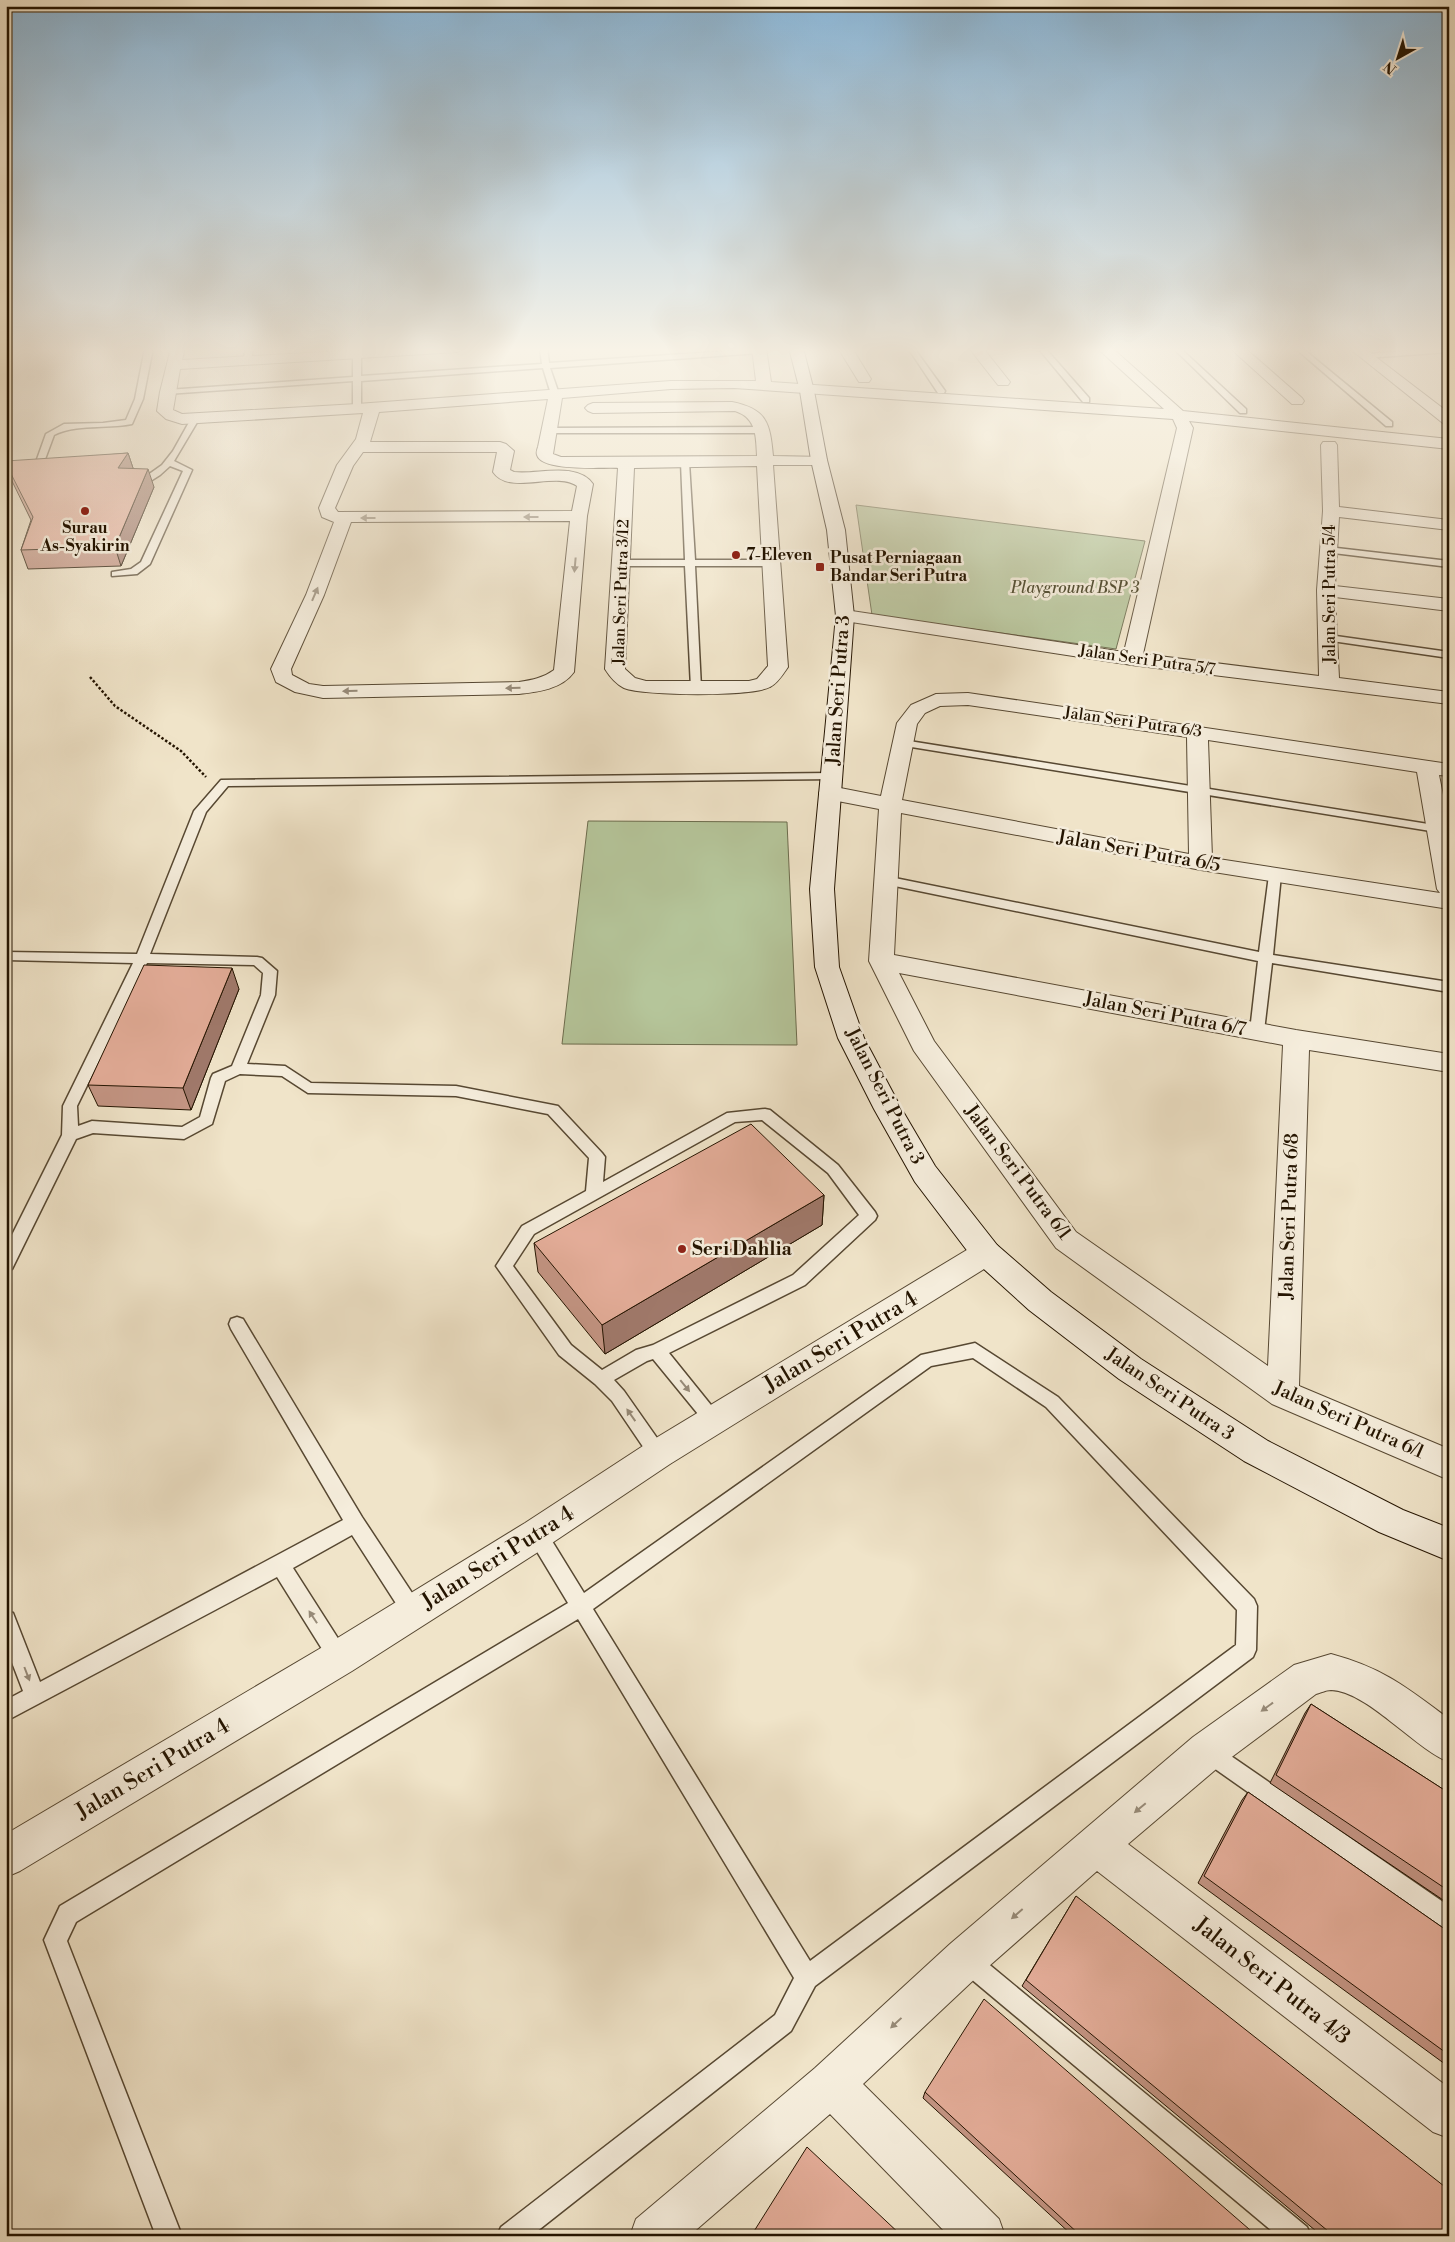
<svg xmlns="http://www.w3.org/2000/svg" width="1455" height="2242" font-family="'Libre Bodoni',serif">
<rect width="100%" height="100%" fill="#f0e4c9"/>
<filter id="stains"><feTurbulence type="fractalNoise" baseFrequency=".004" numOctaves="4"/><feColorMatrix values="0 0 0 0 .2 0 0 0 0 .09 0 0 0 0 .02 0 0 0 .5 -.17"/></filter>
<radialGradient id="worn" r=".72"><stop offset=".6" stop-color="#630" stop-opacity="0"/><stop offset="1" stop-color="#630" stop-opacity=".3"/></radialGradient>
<path fill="#b5c59a" stroke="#6c6c4d" d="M 856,505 L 1145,541 L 1116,649 L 872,615 Z
M 588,821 L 787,822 L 797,1045 L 562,1044 Z"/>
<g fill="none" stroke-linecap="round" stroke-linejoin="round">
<g stroke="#574832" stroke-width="3">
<path id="lane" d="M 145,348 L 153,348 L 143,399 L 132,424 C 107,429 76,424 54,435 L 44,462 L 37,464 L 36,462 L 46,434 L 64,424 L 103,423 L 126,420 L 135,399 Z
M 246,348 L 253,348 L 251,361 L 247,363 L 243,361 Z
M 540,348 L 547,348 L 549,363 L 759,349 L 763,351 L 759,353 L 550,368 L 559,394 L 555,396 L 551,394 L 543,368 L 361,381 L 361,409 L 357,411 L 353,409 L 353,381 L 167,394 L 163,392 L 167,390 L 353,377 L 353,354 L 357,352 L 361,354 L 361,376 L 542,364 Z
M 908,348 L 914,348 L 945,391 L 944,393 L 938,393 Z
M 1038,348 L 1045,348 L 1089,398 L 1089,402 L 1083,402 Z
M 1173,348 L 1180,348 L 1246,409 L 1246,413 L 1240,413 Z
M 1295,348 L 1302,348 L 1392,422 L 1392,426 L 1386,426 Z
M 1449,348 L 1449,352 L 1366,358 L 1362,356 L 1366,354 Z
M 192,417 L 199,419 L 174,461 L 192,470 L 150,564 L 137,574 L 112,576 L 112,572 L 131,569 L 141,562 L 183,471 L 170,466 L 160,475 L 138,489 L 131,487 L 162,465 L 173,451 Z
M 550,428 L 763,427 L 767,430 L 763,433 L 547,433 L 547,429 Z
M 685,459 L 689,462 L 695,560 L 772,560 L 777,563 L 772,566 L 695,566 L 701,688 L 696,691 L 691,688 L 685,566 L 622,566 L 617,563 L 622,560 L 685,560 L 681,462 Z
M 1328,547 L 1449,561 L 1449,567 L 1325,552 L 1323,550 Z
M 1329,635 L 1449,652 L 1449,658 L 1325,640 L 1325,636 Z
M 903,740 L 1447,827 L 1449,828 L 1449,834 L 899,745 L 897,743 Z
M 832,773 L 838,777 L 836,779 L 228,786 L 206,812 L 150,954 L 257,957 L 262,958 L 277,971 L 275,995 L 247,1064 L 285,1066 L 311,1083 L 456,1086 L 553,1105 L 558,1106 L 602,1153 L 605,1157 L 603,1182 L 727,1113 L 765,1109 L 770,1110 L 838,1165 L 875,1212 L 877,1216 L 875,1220 L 805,1285 L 669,1353 L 719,1415 L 722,1420 L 719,1425 L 713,1428 L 707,1425 L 653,1359 L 647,1361 L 614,1380 L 624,1391 L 664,1448 L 667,1454 L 664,1460 L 658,1462 L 652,1460 L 612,1401 L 595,1384 L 559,1355 L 496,1266 L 522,1226 L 586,1191 L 589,1158 L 548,1114 L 456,1096 L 308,1093 L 282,1076 L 240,1074 L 225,1081 L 212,1124 L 184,1139 L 93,1133 L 76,1139 L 12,1269 L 6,1270 L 6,1247 L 62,1135 L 63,1106 L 133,963 L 6,960 L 6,952 L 137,954 L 194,811 L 221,780 ZM 147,963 L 254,965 L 263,973 L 261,995 L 232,1066 L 213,1074 L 211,1078 L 200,1117 L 182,1127 L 92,1121 L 78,1126 L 77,1106 ZM 762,1120 L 828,1173 L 859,1215 L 793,1275 L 653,1345 L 636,1350 L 602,1370 L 571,1345 L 513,1266 L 534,1234 L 735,1122 Z
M 1275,871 L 1281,875 L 1273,955 L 1449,982 L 1449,992 L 1272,963 L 1264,1031 L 1262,1034 L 1252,1034 L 1250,1031 L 1258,961 L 885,884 L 879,880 L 885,876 L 1259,952 L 1269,875 Z
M 237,1317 L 243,1319 L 362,1517 L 420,1605 L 423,1612 L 420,1619 L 413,1621 L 406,1619 L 352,1535 L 293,1568 L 346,1651 L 349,1658 L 346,1665 L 339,1668 L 332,1665 L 277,1577 L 6,1721 L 6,1700 L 23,1691 L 6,1647 L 6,1611 L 13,1613 L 40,1682 L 343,1520 L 231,1329 L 229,1324 L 231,1319 Z
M 975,1343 L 1058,1397 L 1254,1599 L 1257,1606 L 1256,1650 L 1253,1657 L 815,1986 L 791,2031 L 531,2236 L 497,2236 L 501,2227 L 775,2015 L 794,1978 L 578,1619 L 76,1922 L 67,1941 L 182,2236 L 156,2236 L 44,1940 L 60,1906 L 568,1603 L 530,1540 L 528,1534 L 530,1528 L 537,1525 L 544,1528 L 584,1593 L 921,1355 ZM 973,1358 L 1046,1407 L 1237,1610 L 1236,1645 L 810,1961 L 593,1609 L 931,1366 Z
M 1208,1741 L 1215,1745 L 1449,1906 L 1449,1931 L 1441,1928 L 1201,1759 L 1197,1752 L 1201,1745 Z
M 966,1948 L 974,1952 L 1307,2227 L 1311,2236 L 1278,2236 L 958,1968 L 954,1960 L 958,1952 Z"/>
</g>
<g stroke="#574832" stroke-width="2">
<path id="street" d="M 171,348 L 185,348 L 182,360 L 395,348 L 464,348 L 457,352 L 180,369 L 173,410 L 182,414 L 357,404 L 671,381 L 756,381 L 752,348 L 766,348 L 771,382 L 1164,409 L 1097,348 L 1112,348 L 1183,411 L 1449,439 L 1449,449 L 1189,421 L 1193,428 L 1143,654 L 1319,676 L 1317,590 L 1323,511 L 1321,445 L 1323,442 L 1335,442 L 1337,445 L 1339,507 L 1449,520 L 1449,530 L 1339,517 L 1335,586 L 1449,599 L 1449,611 L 1335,597 L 1339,678 L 1449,692 L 1449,704 L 1132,665 L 838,620 L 836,616 L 838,612 L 845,610 L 1124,652 L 1177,428 L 1173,419 L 734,388 L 671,389 L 562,398 L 553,454 L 561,457 L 757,456 C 756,437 757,418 735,411 L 593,413 L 588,411 L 585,408 L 588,405 L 593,403 L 732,402 C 767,409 770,423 773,456 L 825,457 L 827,460 L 825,463 L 819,465 L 773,465 L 788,667 C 784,673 777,684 770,687 C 752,697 644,696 624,688 C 616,684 610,677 605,669 L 618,468 C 603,467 542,472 537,455 C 536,452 537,450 538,447 L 548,399 L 379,412 L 370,442 L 500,442 L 506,444 L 514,451 L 510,470 L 514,472 C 537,475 577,461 593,484 L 587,516 L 574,672 C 562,689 538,692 519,694 L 323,698 L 295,692 L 276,682 L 271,669 L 306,595 L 334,522 L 322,517 L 319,508 L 337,465 L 356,439 L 363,413 L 182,424 L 166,419 L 157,411 L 160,392 ZM 363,452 L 497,452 L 493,472 C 509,496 556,471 577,486 L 572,511 L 338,512 L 335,508 L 353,466 ZM 757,466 L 768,666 L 757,679 L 749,681 L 646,681 L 635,678 L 625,669 L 634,468 ZM 570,521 L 554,670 C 543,678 532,680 519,682 L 323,686 L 309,684 L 292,675 L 291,669 L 324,595 L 351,522 Z
M 838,348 L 852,348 L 871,379 L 869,382 L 859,382 Z
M 969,348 L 983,348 L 1010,382 L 1008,385 L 998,385 Z
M 1230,348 L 1245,348 L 1302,398 L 1304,401 L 1302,404 L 1292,404 Z
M 1349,348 L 1364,348 L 1449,413 L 1449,426 L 1444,424 Z
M 968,693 L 1449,764 L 1449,776 L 1439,775 L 1449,825 L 1449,909 L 1201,870 L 901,813 L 894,955 L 1296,1030 L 1449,1054 L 1449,1072 L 1309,1050 L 1299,1386 L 1449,1449 L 1449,1480 L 1272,1404 L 1056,1248 L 914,1051 L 869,961 L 879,809 L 822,798 L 819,793 L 822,788 L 830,786 L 881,796 L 897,723 L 911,705 L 936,694 ZM 968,705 L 1187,737 L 1189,854 L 902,800 L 917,724 L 925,713 L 940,706 ZM 1208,740 L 1417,772 L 1437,889 L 1440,893 L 1212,858 ZM 899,973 L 1283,1045 L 1268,1366 L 1076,1232 L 934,1041 Z
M 986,1241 L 997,1245 L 1001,1253 L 997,1261 L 670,1464 L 549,1545 L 352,1671 L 20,1871 L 6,1877 L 6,1834 L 326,1645 L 525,1523 L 646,1444 L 975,1245 Z
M 1331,1654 C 1383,1668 1406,1687 1449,1719 L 1449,1762 C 1414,1748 1367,1691 1331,1690 C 1326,1690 1320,1693 1316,1694 L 1221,1765 L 1128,1844 L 1449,2088 L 1449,2138 L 1433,2132 L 1097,1871 L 980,1974 L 863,2084 L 999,2219 L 1005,2236 L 949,2236 L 830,2114 L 689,2236 L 630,2236 L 636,2219 L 815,2068 L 950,1944 L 1193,1737 L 1294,1665 Z"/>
</g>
<g stroke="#241400" stroke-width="2">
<path id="secondary" d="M 789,348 L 803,348 L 814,391 L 827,460 L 845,530 L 854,616 L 834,889 L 839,967 L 864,1038 L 901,1108 L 935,1166 L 997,1245 L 1051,1292 L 1141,1359 L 1268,1441 L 1403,1510 L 1449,1528 L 1449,1561 L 1379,1532 L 1244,1461 L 1119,1379 L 1029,1310 L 975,1261 L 915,1182 L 874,1109 L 838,1038 L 815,967 L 810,889 L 836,616 L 827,530 L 811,460 L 800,391 Z"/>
</g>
<path stroke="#241400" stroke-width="2.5" stroke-dasharray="2.5 2" stroke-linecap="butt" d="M 90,677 L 115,706 L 181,751 L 206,777"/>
<use href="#lane" fill="#f5eddc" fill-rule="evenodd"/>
<use href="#street" fill="#f5eddc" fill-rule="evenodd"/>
<use href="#secondary" fill="#f5eddc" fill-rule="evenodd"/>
</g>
<path fill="#c49584" stroke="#241400" d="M 128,453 L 133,468 L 154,487 L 121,566 L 28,569 L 21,550 L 31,520 L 11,479 L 6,464 Z
M 239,989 L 191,1110 L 98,1106 L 88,1085 Z
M 824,1195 L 822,1225 L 605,1354 L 538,1272 L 534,1243 Z
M 1311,1704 L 1449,1793 L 1449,1904 L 1270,1783 L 1305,1713 Z
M 1248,1792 L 1449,1932 L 1449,2067 L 1198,1883 L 1242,1800 Z
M 1076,1896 L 1449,2236 L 1322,2236 L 1022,1986 Z
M 925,2092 L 1257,2236 L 1073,2236 L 923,2098 Z"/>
<path fill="#a0796b" stroke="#241400" d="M 128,453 L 134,471 L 118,468 Z
M 148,469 L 154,487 L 121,566 L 115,547 Z
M 232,968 L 239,989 L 191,1110 L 183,1088 Z
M 824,1195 L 822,1225 L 605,1354 L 602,1325 Z"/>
<path fill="#e4ad99" stroke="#241400" d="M 128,453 L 118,468 L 148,469 L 115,547 L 21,550 L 33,517 L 6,464 L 6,461 Z
M 144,965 L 232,968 L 183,1088 L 88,1085 Z
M 751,1124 L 824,1195 L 602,1325 L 534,1243 Z
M 1311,1704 L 1449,1793 L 1449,1891 L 1276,1775 Z
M 1248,1792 L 1449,1932 L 1449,2055 L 1204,1876 Z
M 1076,1896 L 1449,2190 L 1449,2236 L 1334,2236 L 1026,1980 Z
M 984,1999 L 1257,2236 L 1081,2236 L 925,2092 Z
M 807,2147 L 902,2236 L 751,2236 Z"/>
<defs><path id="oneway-solid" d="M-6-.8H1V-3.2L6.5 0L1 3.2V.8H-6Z" transform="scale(1.25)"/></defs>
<g fill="#978b79">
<use href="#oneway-solid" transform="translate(531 517) rotate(180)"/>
<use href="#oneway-solid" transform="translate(368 518) rotate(180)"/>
<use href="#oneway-solid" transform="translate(575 565) rotate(95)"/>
<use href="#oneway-solid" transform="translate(315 594) rotate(-67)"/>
<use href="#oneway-solid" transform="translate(513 688) rotate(178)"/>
<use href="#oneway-solid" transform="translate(350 691) rotate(179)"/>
<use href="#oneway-solid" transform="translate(685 1386) rotate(51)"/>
<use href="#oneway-solid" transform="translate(631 1415) rotate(-125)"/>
<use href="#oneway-solid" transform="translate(313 1617) rotate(-123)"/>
<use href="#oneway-solid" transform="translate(27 1674) rotate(69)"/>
<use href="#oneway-solid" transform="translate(1267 1707) rotate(144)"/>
<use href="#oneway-solid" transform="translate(1140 1808) rotate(140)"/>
<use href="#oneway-solid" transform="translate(1017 1914) rotate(139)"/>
<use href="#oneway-solid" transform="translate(896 2023) rotate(137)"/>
</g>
<linearGradient id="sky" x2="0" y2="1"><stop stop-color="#8bb7d8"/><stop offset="0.53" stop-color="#f8f3e7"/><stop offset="1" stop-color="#f8f3e7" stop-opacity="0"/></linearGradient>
<rect width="1455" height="661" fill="url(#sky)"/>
<g fill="#8f2418" stroke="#f5eddc" stroke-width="2">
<circle cx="85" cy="511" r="5"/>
<circle cx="736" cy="555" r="5"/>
<rect x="815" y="562" width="10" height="10" rx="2.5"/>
<circle cx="682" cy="1249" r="5"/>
</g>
<g text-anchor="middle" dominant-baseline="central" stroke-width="5" stroke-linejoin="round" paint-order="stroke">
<g font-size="16" font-weight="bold" fill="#241400" stroke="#f5eddc" text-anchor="start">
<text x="85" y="528" text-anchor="middle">Surau<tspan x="85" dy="18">As-Syakirin</tspan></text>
<text x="746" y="555">7-Eleven</text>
<text x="830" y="558">Pusat Perniagaan<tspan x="830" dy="18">Bandar Seri Putra</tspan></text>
</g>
<g font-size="16" font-style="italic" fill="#575236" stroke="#f5eddc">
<text x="1075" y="588">Playground BSP 3</text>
</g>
<g font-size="16" fill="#241400" stroke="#f5eddc">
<text transform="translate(621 592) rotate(-88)">Jalan Seri Putra 3/12</text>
<text transform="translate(1330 594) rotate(-90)">Jalan Seri Putra 5/4</text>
<text transform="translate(1147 660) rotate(8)">Jalan Seri Putra 5/7</text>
<text transform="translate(1133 722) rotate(8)">Jalan Seri Putra 6/3</text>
</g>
<g font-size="19" fill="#241400" stroke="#f5eddc">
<text transform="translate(838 690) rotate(-86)">Jalan Seri Putra 3</text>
<text transform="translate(1139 851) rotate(10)">Jalan Seri Putra 6/5</text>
<text transform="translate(1165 1014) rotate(11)">Jalan Seri Putra 6/7</text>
<text transform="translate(885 1096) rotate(63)">Jalan Seri Putra 3</text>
<text transform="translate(1018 1172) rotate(53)">Jalan Seri Putra 6/1</text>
<text transform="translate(1289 1216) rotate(-88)">Jalan Seri Putra 6/8</text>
<text transform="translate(1170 1394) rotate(34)">Jalan Seri Putra 3</text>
<text transform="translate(1349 1420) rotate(24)">Jalan Seri Putra 6/1</text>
</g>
<g font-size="19" font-weight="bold" fill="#241400" stroke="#f5eddc" text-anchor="start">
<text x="692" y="1249">Seri Dahlia</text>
</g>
<g font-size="22" fill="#241400" stroke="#f5eddc">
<text transform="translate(841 1342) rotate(-31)">Jalan Seri Putra 4</text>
<text transform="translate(498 1558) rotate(-32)">Jalan Seri Putra 4</text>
<text transform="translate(153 1769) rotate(-31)">Jalan Seri Putra 4</text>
<text transform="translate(1272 1981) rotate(38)">Jalan Seri Putra 4/3</text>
</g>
</g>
<rect width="1455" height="2242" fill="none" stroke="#f0e4c9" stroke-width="25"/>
<rect x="8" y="8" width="1440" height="2227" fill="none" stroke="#241400" stroke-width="2.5"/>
<rect x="12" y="12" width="1430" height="2217" fill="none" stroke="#241400"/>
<g transform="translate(1398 58) rotate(219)" stroke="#f5eddc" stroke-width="4" paint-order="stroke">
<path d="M0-4L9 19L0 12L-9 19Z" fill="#241400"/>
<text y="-8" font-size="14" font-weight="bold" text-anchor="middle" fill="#241400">N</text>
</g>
<rect width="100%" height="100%" filter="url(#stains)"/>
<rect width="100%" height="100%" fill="url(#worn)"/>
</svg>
